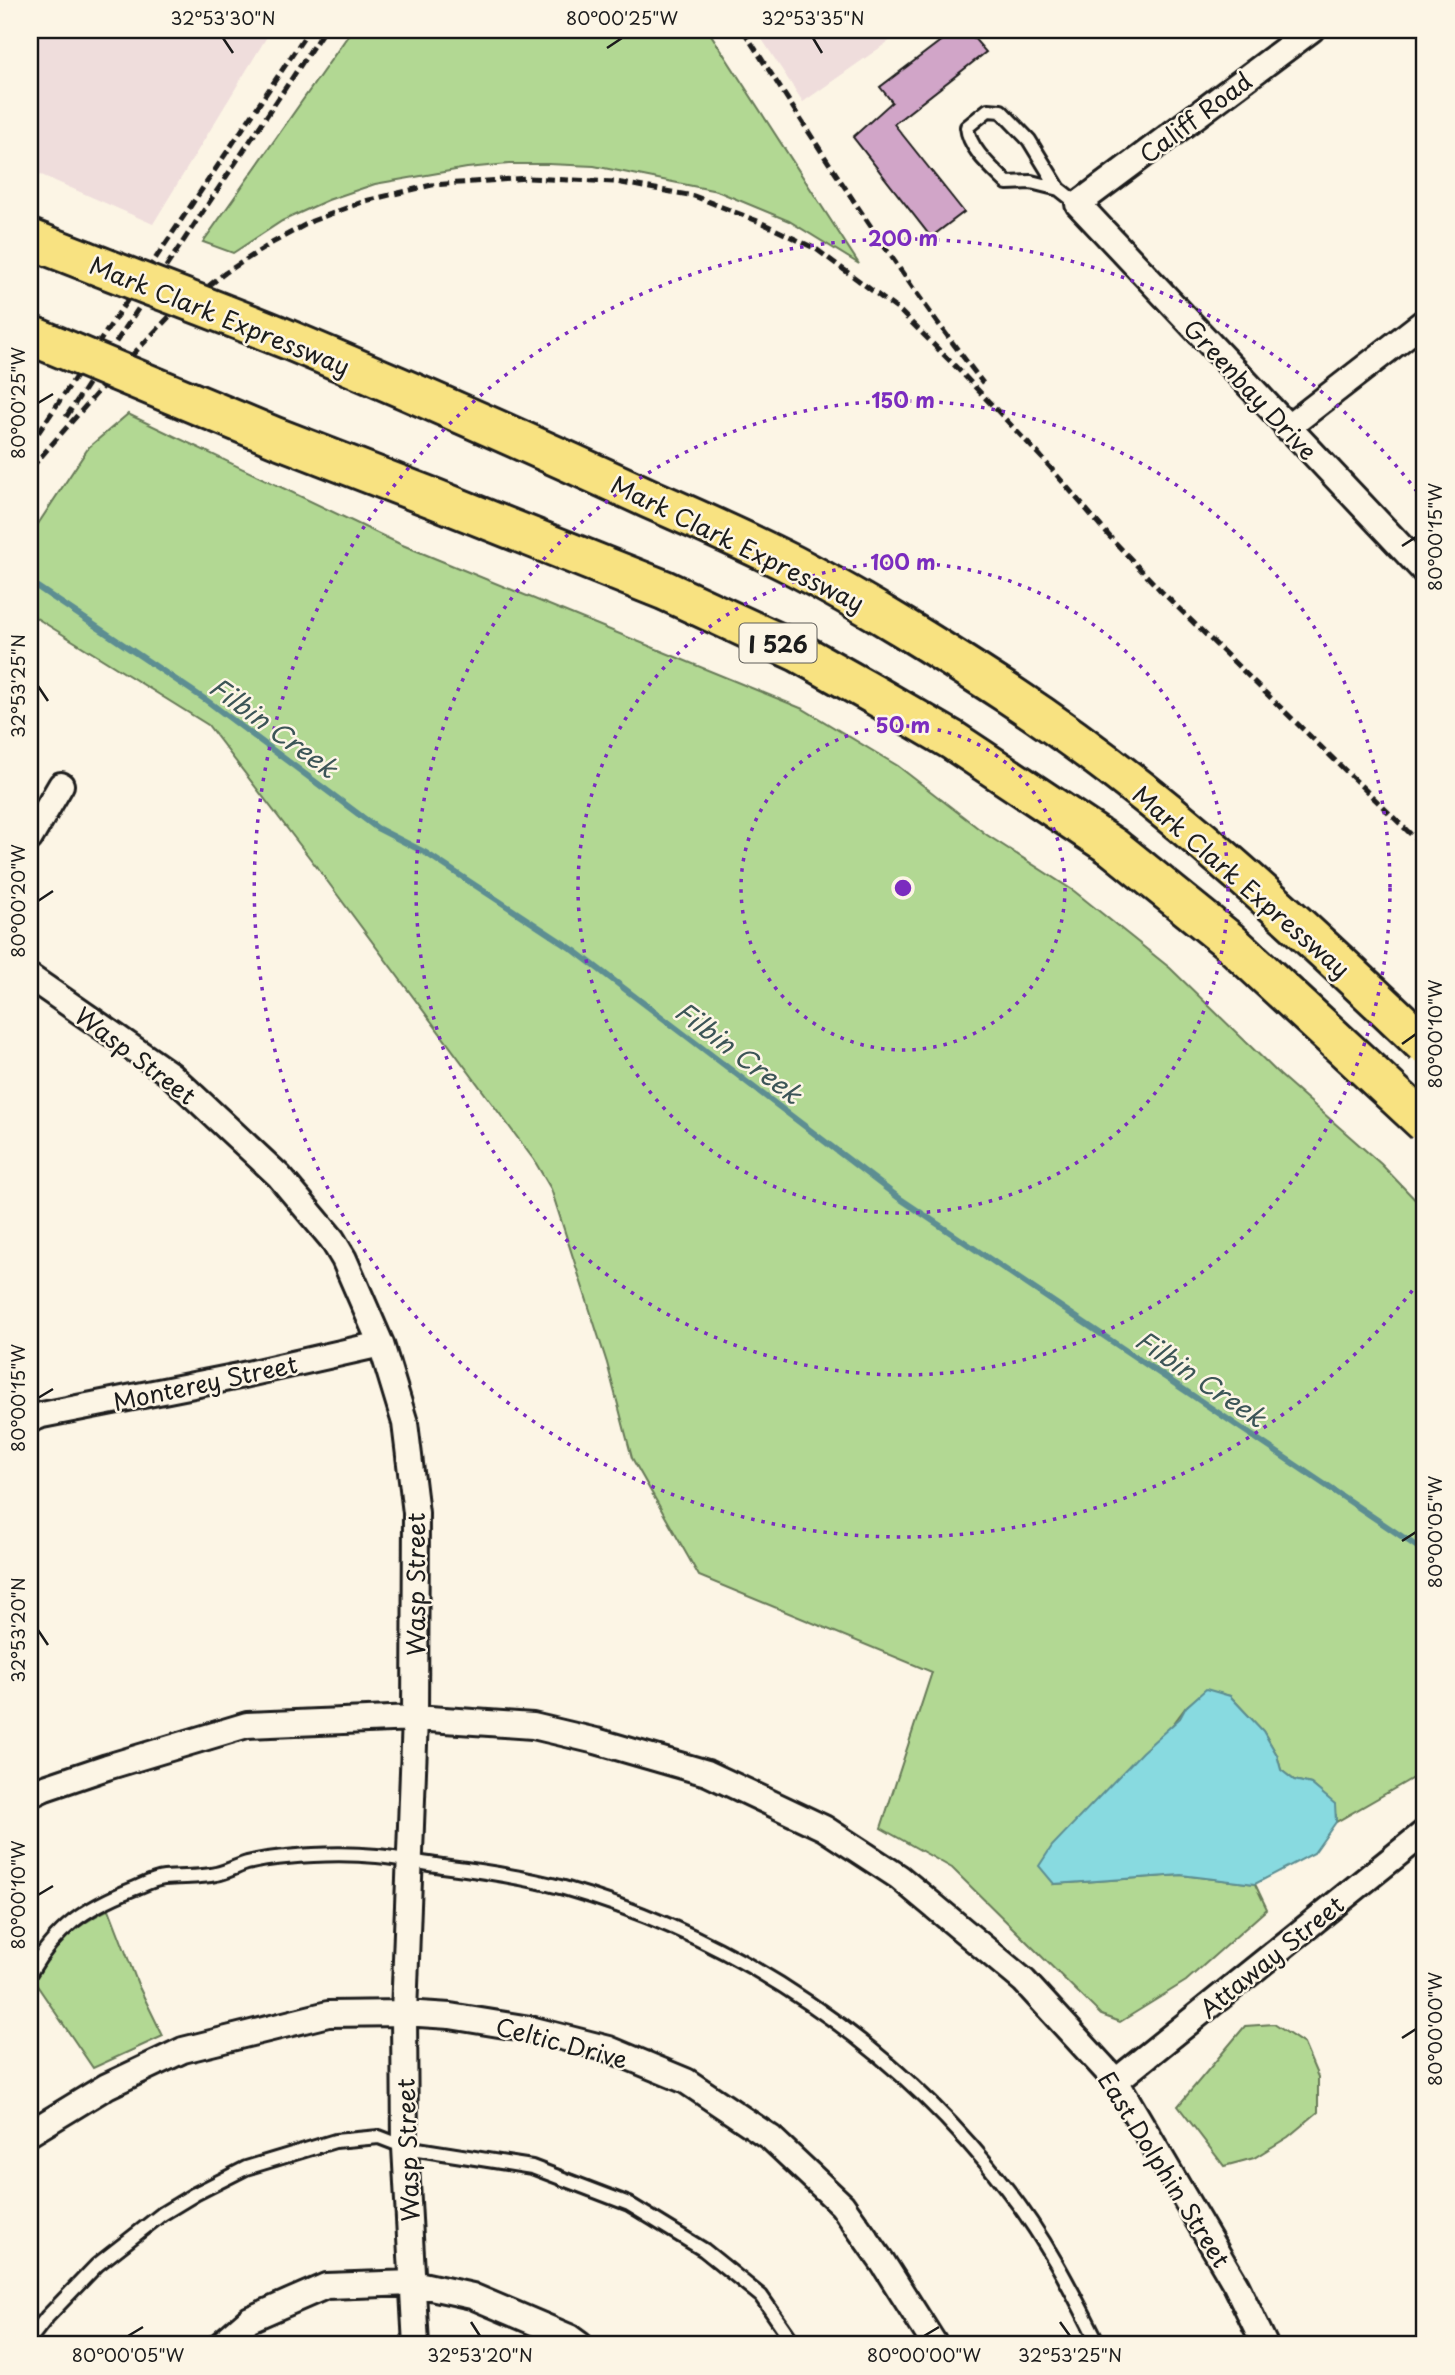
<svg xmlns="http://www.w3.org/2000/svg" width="1455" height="2375" font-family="'Playpen Sans',sans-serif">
<rect width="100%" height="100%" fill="#fcf5e5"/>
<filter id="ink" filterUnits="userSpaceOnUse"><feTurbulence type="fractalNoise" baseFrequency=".0143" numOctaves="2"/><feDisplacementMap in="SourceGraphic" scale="14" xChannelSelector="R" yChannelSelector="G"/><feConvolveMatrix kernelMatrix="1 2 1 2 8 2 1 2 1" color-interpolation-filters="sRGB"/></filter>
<g filter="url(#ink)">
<path fill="#efdddc" d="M 30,30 L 271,30 L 153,224 L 30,170 Z
M 756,30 L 905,30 L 803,102 Z"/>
<path fill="#b2d893" stroke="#677a58" stroke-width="2" d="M 352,30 L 708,30 L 859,264 L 789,221 L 717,191 L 594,166 L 548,164 L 509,164 L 467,168 L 375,184 L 328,200 L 282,221 L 233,253 L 203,242 Z
M 128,414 L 400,544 L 803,709 L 898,766 L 987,835 L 1074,891 L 1170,968 L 1280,1075 L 1381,1164 L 1425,1210 L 1425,1771 L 1336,1822 L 1334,1804 L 1311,1784 L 1294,1780 L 1281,1770 L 1277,1755 L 1263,1731 L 1230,1696 L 1206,1690 L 1186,1707 L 1054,1884 L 1181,1875 L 1255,1884 L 1267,1909 L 1186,1981 L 1120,2022 L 1101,2015 L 952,1868 L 881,1828 L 932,1672 L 699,1576 L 632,1458 L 607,1363 L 551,1189 L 534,1160 L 319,870 L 208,725 L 30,614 L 30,536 L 89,447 Z
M 109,1909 L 139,1987 L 163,2036 L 93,2068 L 34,1981 C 57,1944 69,1929 109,1909 Z
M 1274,2024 L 1304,2044 L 1318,2077 L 1318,2112 L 1288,2137 L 1254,2158 L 1224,2166 L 1178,2106 L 1245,2026 Z"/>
<path fill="#88dae0" stroke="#5d8e92" stroke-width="2" d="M 1206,1689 L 1230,1696 L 1263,1731 L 1277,1755 L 1281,1770 L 1294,1780 L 1311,1784 L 1335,1804 L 1336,1822 L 1314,1853 L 1255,1884 L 1181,1875 L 1054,1884 L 1039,1866 L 1052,1846 L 1142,1752 L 1180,1718 L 1186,1707 Z"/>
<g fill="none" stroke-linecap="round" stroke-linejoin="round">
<path stroke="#5d8e92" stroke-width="6" d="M 30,582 L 206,700 L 377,828 L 426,853 L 575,951 L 899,1198 L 1425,1552"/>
</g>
<path fill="#d1a5c8" stroke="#1c1c1c" stroke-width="2" d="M 955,30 L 967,30 L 986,52 L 894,124 L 964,212 L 931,237 L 853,137 L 892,102 L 880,87 Z"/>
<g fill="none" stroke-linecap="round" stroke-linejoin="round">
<g stroke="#1c1c1c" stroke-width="18">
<path id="lane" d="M 1059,189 L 1031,182 L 1007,183 C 992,168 969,149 967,127 L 988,110 L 1001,111 L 1029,140 L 1059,189 L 1078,204
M 30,1973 C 56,1928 85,1908 133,1889 C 143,1885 154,1879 164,1878 C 181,1876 199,1878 216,1874 C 227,1872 237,1866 247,1863 C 259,1860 273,1858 286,1857 C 316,1854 347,1853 377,1856 C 399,1858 420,1863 442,1866 C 483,1871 524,1877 564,1888 C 737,1937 896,2045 1006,2188 C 1044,2236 1072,2290 1099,2345
M 30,2339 L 47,2317 L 97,2265 L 162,2214 L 195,2194 L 246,2168 L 335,2141 L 379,2137 L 405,2147 L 532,2167 L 629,2204 L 704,2250 L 761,2296 L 795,2345"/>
</g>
<g stroke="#1c1c1c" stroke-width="30">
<path id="street" d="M 1311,30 L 1078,204 L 1425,572
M 1287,428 L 1425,321
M 30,838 L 61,785
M 30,977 L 170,1074 L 279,1176 L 332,1239 L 344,1259 L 381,1344 L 405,1423 L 416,1513 L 415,1718 L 404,2013 L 405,2147 L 416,2345
M 30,1420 L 42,1415 L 239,1376 L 381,1344
M 30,1795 L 45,1788 L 107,1767 L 247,1725 L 415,1718 L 533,1726 L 596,1741 L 707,1773 L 824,1828 L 899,1877 L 1024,1981 L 1116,2081 L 1236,2285 L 1265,2345
M 1116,2081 L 1425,1832
M 30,2133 L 107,2086 L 183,2050 L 328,2014 L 404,2013 L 450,2016 L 530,2029 L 609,2049 L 686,2081 L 771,2138 L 842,2205 L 883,2263 L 935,2345
M 220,2345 L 250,2319 L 326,2286 L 413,2283 L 472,2296 L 569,2337 L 580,2345"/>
</g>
<g stroke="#1c1c1c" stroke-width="44">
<path id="highway" d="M 30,239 L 84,260"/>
</g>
<use href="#lane" stroke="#fcf5e5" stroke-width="12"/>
<use href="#street" stroke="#fcf5e5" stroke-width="24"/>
<use href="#highway" stroke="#f8e281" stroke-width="38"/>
<path stroke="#1c1c1c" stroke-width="5" stroke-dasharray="10 5" stroke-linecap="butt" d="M 743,30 C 820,149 896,271 983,383
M 66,417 L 324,30
M 30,445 L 309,30
M 1037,452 L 1110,537 L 1161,591 L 1425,848
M 31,468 L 111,377 L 169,317 L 225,273 L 272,243 L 312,221 L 365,201 L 432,185 L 527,178 L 616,182 L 694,196 L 760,222 L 816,249 L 901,312 L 958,369 L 1042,458"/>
<g stroke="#1c1c1c" stroke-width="44" stroke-linecap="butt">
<path id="highway-bridge" d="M 84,260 C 152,287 221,312 289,340 C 411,391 531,444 650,499 C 698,520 746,541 793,565 C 868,604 939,649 1010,695 C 1162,795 1294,920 1425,1045
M 30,335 L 275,437 L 433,498 L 664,590 L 798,652 L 871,693 L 952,740 L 1113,847 L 1228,940 L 1425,1123"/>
</g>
<use href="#highway-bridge" stroke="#f8e281" stroke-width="38"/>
</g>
</g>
<path fill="none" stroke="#1c1c1c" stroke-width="2.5" d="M 223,38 L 233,53M 813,38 L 822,53M 607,48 L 622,38M 38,403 L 53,394M 1402,546 L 1416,537M 38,686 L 48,701M 38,901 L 53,891M 1402,1044 L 1416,1034M 38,1398 L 53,1389M 1402,1541 L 1416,1532M 38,1630 L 48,1645M 38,1895 L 53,1886M 1402,2038 L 1416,2029M 471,2322 L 480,2336M 1060,2322 L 1070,2336M 128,2336 L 143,2327M 924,2336 L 939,2327"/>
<g fill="none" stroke="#7b2cbf" stroke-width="3.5" stroke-dasharray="3.5 7">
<circle cx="903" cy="888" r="162"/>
<circle cx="903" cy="888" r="325"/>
<circle cx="903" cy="888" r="487"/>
<path d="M1425 1274A649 649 0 1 1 1425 502"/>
</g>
<g text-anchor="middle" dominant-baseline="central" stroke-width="5" stroke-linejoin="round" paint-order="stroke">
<rect fill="#fcf5e5" stroke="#5f5d58" stroke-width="2" x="739.5" y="623.5" width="77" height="39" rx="5"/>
<g font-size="23" font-weight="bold" fill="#1c1c1c">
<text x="778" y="643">I 526</text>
</g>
<g font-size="24" fill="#1c1c1c" stroke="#fcf5e5">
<text transform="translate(1195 117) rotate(-37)">Califf Road</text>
<text transform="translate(220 315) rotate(22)">Mark Clark Expressway</text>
<text transform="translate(1251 389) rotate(47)">Greenbay Drive</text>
<text transform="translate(738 543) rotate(26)">Mark Clark Expressway</text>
<text transform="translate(1242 881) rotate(41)">Mark Clark Expressway</text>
<text transform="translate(136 1055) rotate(37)">Wasp Street</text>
<text transform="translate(205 1382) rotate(-12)">Monterey Street</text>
<text transform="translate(415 1584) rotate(-90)">Wasp Street</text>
<text transform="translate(1271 1956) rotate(-39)">Attaway Street</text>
<text transform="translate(562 2042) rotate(15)">Celtic Drive</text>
<text transform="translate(407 2150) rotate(-92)">Wasp Street</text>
<text transform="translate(1165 2169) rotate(58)">East Dolphin Street</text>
</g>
<g font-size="26" font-style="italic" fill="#3c5557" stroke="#fcf5e5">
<text transform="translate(274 727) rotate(36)">Filbin Creek</text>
<text transform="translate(739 1052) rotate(37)">Filbin Creek</text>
<text transform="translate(1201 1378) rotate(34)">Filbin Creek</text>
</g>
</g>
<circle cx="903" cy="888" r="10" fill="#7b2cbf" stroke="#fcf5e5" stroke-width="3.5"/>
<g font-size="21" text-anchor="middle" font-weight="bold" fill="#7b2cbf" stroke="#fcf5e5" stroke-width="5" stroke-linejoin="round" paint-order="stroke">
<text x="903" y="246">200 m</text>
<text x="903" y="408">150 m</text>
<text x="903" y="570">100 m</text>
<text x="903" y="733">50 m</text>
</g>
<rect width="1455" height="2375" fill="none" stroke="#fcf5e5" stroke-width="77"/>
<rect x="38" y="38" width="1378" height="2298" fill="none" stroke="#1c1c1c" stroke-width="2.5"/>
<g font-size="18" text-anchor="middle" fill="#1c1c1c">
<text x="223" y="25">32°53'30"N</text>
<text x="622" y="25">80°00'25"W</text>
<text x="813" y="25">32°53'35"N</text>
<text transform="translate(19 403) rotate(-90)" y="6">80°00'25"W</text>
<text transform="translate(1436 537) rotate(-90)" y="6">80°00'15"W</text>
<text transform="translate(19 686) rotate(-90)" y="6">32°53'25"N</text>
<text transform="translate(19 901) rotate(-90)" y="6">80°00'20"W</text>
<text transform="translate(1436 1034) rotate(-90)" y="6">80°00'10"W</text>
<text transform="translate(19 1398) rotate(-90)" y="6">80°00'15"W</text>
<text transform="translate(1436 1532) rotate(-90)" y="6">80°00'05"W</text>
<text transform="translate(19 1630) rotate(-90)" y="6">32°53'20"N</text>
<text transform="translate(19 1895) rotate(-90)" y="6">80°00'10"W</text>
<text transform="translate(1436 2029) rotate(-90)" y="6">80°00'00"W</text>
<text x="128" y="2362">80°00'05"W</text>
<text x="480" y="2362">32°53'20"N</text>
<text x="924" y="2362">80°00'00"W</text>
<text x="1070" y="2362">32°53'25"N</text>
</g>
</svg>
